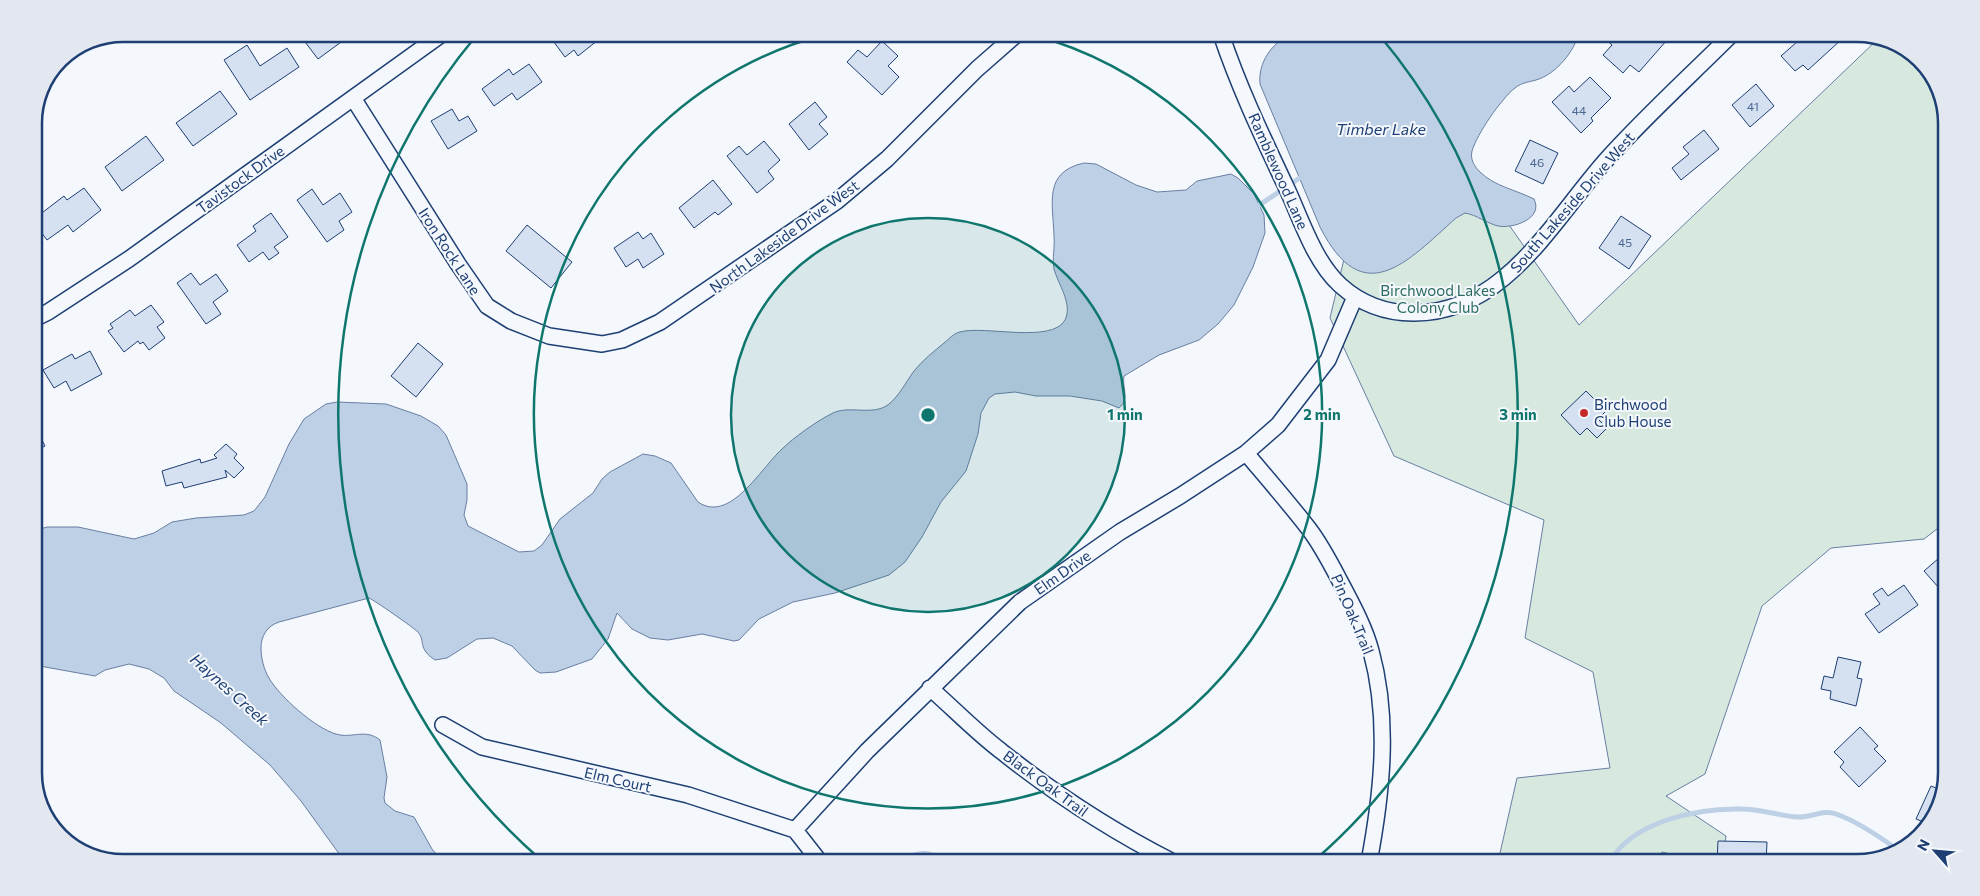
<svg xmlns="http://www.w3.org/2000/svg" width="1980" height="896" font-family="Commissioner,sans-serif">
<rect width="100%" height="100%" fill="#f4f7fb"/>
<path fill="#d7e8df" stroke="#687fa3" d="M 1879,38 L 1891,41 L 1931,73 L 1946,118 L 1946,522 L 1924,539 L 1831,548 L 1762,606 L 1705,774 L 1666,796 L 1726,836 L 1722,862 L 1704,862 L 1662,852 L 1653,862 L 1498,862 L 1517,778 L 1610,768 L 1593,672 L 1525,638 L 1544,520 L 1394,456 L 1330,318 L 1354,217 L 1451,142 L 1579,325 Z"/>
<path fill="#bed0e5" stroke="#687fa3" d="M 1291,34 L 1578,34 C 1575,51 1556,73 1539,79 C 1531,82 1522,82 1515,88 C 1501,99 1477,134 1472,151 C 1470,159 1474,166 1480,172 C 1494,186 1516,190 1534,199 C 1544,219 1512,229 1498,226 C 1486,223 1477,215 1465,213 L 1456,218 C 1407,262 1363,312 1320,227 L 1260,84 C 1258,62 1272,43 1291,34 Z
M 1084,163 L 1096,164 L 1136,185 L 1157,192 L 1186,190 L 1197,181 L 1231,174 L 1238,178 L 1254,194 L 1264,215 L 1265,233 L 1253,267 L 1234,305 L 1218,324 L 1199,340 L 1159,355 L 1124,376 C 1122,388 1130,399 1119,408 L 1102,401 L 1070,396 L 1036,396 L 1015,392 L 995,394 L 989,398 L 981,413 L 978,434 L 966,471 L 941,502 L 922,537 L 905,562 L 889,575 L 835,593 L 793,602 L 759,619 L 739,640 L 734,641 L 702,634 L 668,640 L 650,638 L 632,629 L 617,613 L 608,639 L 592,659 L 556,672 L 540,673 L 535,670 L 512,646 L 493,638 L 477,639 L 447,658 L 435,660 C 417,648 426,642 418,632 C 414,628 374,600 369,598 L 279,622 C 267,626 261,636 261,648 C 261,658 264,670 269,678 C 280,697 315,728 336,734 C 352,739 365,728 380,740 L 387,777 L 384,798 L 385,803 L 395,811 L 414,817 L 432,849 L 443,862 L 345,862 L 301,801 L 270,765 L 221,723 L 174,691 L 164,678 L 149,669 L 129,664 L 105,670 L 95,676 L 34,665 L 34,531 L 47,527 L 78,527 L 134,539 L 154,533 L 172,522 L 196,518 L 244,515 L 254,511 L 265,497 L 289,444 L 304,419 L 326,404 L 337,402 L 386,404 L 421,416 L 438,426 L 446,435 L 467,484 L 467,500 L 464,515 L 468,526 L 519,552 L 534,551 L 542,545 L 560,519 L 593,493 L 602,479 L 610,472 L 643,454 L 655,456 L 671,463 L 698,502 C 730,524 761,468 782,449 C 793,438 817,421 831,414 C 848,404 873,417 889,404 C 899,396 906,382 914,371 C 923,360 933,352 944,343 C 949,339 954,333 960,332 C 983,325 1052,344 1065,320 C 1073,304 1058,284 1054,269 C 1052,258 1055,247 1054,236 C 1053,203 1043,172 1084,163 Z"/>
<g fill="none" stroke-linecap="round" stroke-linejoin="round">
<path stroke="#bed0e5" stroke-width="5" d="M 1255,208 L 1304,175
M 898,862 C 917,852 927,849 944,862
M 1610,862 C 1632,821 1698,808 1742,809 C 1761,809 1779,816 1798,817 C 1811,818 1823,809 1836,814 C 1857,821 1880,837 1898,850"/>
</g>
<path fill="#d5e0f0" stroke="#1d3f73" d="M 299,34 L 352,34 L 318,59 Z
M 548,34 L 594,34 L 598,40 L 578,56 L 574,50 L 565,57 Z
M 1608,34 L 1660,34 L 1667,40 L 1639,72 L 1630,65 L 1623,73 L 1603,55 L 1612,45 L 1604,38 Z
M 1806,34 L 1837,34 L 1842,39 L 1808,70 L 1803,65 L 1795,71 L 1781,56 Z
M 882,41 L 898,56 L 888,66 L 899,77 L 882,95 L 847,62 L 858,50 L 867,57 Z
M 247,45 L 260,66 L 287,48 L 299,67 L 250,100 L 224,60 Z
M 529,64 L 542,82 L 517,100 L 512,93 L 494,106 L 482,89 L 509,69 L 513,75 Z
M 1590,77 L 1611,98 L 1591,118 L 1593,121 L 1581,133 L 1552,102 L 1569,86 L 1574,92 Z
M 1756,84 L 1774,106 L 1750,127 L 1732,105 Z
M 220,91 L 237,114 L 193,146 L 176,123 Z
M 815,102 L 827,117 L 819,124 L 828,134 L 809,150 L 789,124 Z
M 452,109 L 459,121 L 468,116 L 477,131 L 448,149 L 431,121 Z
M 1704,130 L 1719,149 L 1681,180 L 1672,168 L 1689,154 L 1683,147 Z
M 146,136 L 164,160 L 122,191 L 105,167 Z
M 1530,140 L 1558,153 L 1543,184 L 1515,171 Z
M 764,141 L 780,160 L 768,171 L 774,179 L 757,193 L 727,156 L 739,146 L 747,155 Z
M 713,180 L 732,204 L 718,215 L 715,212 L 694,228 L 679,208 Z
M 84,188 L 101,210 L 73,232 L 68,225 L 47,240 L 34,223 L 34,219 L 64,196 L 67,200 Z
M 312,189 L 323,205 L 340,193 L 352,212 L 339,221 L 344,230 L 327,242 L 297,200 Z
M 271,213 L 288,237 L 274,247 L 279,253 L 269,260 L 263,252 L 249,262 L 237,245 L 256,231 L 253,226 Z
M 1621,216 L 1651,236 L 1629,269 L 1599,248 Z
M 527,225 L 572,262 L 551,288 L 506,251 Z
M 638,232 L 643,239 L 651,233 L 664,254 L 643,268 L 638,259 L 626,267 L 614,248 Z
M 191,273 L 200,285 L 216,274 L 228,291 L 213,302 L 221,314 L 206,324 L 177,283 Z
M 151,305 L 164,322 L 157,327 L 165,338 L 149,350 L 143,342 L 140,344 L 138,341 L 124,352 L 108,331 L 113,328 L 110,324 L 130,310 L 135,316 Z
M 418,343 L 443,364 L 416,397 L 391,376 Z
M 90,351 L 102,374 L 71,391 L 66,381 L 54,388 L 43,370 L 72,354 L 75,359 Z
M 1586,391 L 1606,411 L 1598,419 L 1607,428 L 1597,438 L 1587,428 L 1580,435 L 1561,415 Z
M 38,432 L 45,446 L 37,450 L 40,456 L 34,459 L 34,433 Z
M 226,444 L 237,454 L 234,458 L 244,468 L 234,478 L 225,470 L 227,477 L 184,488 L 182,482 L 166,486 L 162,471 L 200,459 L 201,463 L 217,458 L 214,455 Z
M 1946,537 L 1946,596 L 1924,571 L 1946,552 L 1938,544 Z
M 1904,585 L 1918,605 L 1879,633 L 1865,614 L 1880,604 L 1873,594 L 1882,588 L 1888,596 Z
M 1838,657 L 1861,662 L 1857,678 L 1862,679 L 1856,706 L 1830,699 L 1831,691 L 1821,689 L 1824,676 L 1833,678 Z
M 1860,727 L 1878,746 L 1874,749 L 1886,761 L 1859,787 L 1840,767 L 1844,762 L 1834,752 Z
M 1931,786 L 1943,791 L 1939,807 L 1926,823 L 1916,819 Z
M 1718,841 L 1767,842 L 1766,862 L 1717,862 Z
M 1856,856 L 1860,861 L 1849,862 Z"/>
<g fill="none" stroke-linecap="round" stroke-linejoin="round">
<g stroke="#1d3f73" stroke-width="18">
<path id="minor" d="M 1221,34 C 1239,88 1264,140 1288,191 C 1302,222 1315,262 1340,285 C 1361,304 1385,313 1413,313 C 1505,314 1554,218 1608,158 C 1647,115 1691,75 1732,34
M 353,98 L 458,264 L 487,306 L 511,321 L 549,336 L 602,344 L 622,340 L 660,322 L 837,201 L 887,159 L 977,69 L 1017,34
M 34,319 L 48,312 L 129,259 L 442,34
M 1246,453 C 1267,478 1289,503 1309,529 C 1322,546 1332,566 1342,585 C 1353,606 1365,628 1371,651 C 1390,720 1382,793 1369,862
M 930,688 C 954,709 976,732 1001,751 C 1055,794 1112,831 1173,862
M 443,725 L 482,747 L 688,795 L 795,830
M 820,862 L 795,830 L 867,751 L 1020,602 L 1120,532 L 1180,496 L 1246,453 L 1278,425 L 1328,360 L 1355,297"/>
</g>
<use href="#minor" stroke="#f4f7fb" stroke-width="15"/>
</g>
<circle cx="928" cy="415" r="197" fill="#0f766e" fill-opacity=".12"/>
<g fill="none" stroke="#0f766e" stroke-width="2.5">
<circle cx="928" cy="415" r="197"/>
<path d="M1030 34A394 394 0 1 1 826 34"/>
<path d="M541 860A590 590 0 0 1 476 36M1380 36A590 590 0 0 1 1315 860"/>
</g>
<circle fill="#c62828" stroke="#f4f7fb" stroke-width="2" cx="1584" cy="413" r="5"/>
<g text-anchor="middle" dominant-baseline="central" stroke-width="4" stroke-linejoin="round" paint-order="stroke">
<g font-size="12" fill="#4b6792">
<text x="1753" y="106">41</text>
<text x="1579" y="110">44</text>
<text x="1537" y="162">46</text>
<text x="1625" y="242">45</text>
</g>
<g font-size="15" fill="#1d3f73" stroke="#f4f7fb">
<text transform="translate(1279 171) rotate(66)">Ramblewood Lane</text>
<text transform="translate(240 179) rotate(-36)">Tavistock Drive</text>
<text transform="translate(1572 202) rotate(-49)">South Lakeside Drive West</text>
<text transform="translate(784 236) rotate(-36)">North Lakeside Drive West</text>
<text transform="translate(450 251) rotate(57)">Iron Rock Lane</text>
<text transform="translate(1062 572) rotate(-35)">Elm Drive</text>
<text transform="translate(1353 614) rotate(67)">Pin Oak Trail</text>
<text transform="translate(618 779) rotate(13)">Elm Court</text>
<text transform="translate(1046 783) rotate(36)">Black Oak Trail</text>
</g>
<g font-size="15" fill="#2c6c60" stroke="#f4f7fb">
<text x="1438" y="290">Birchwood Lakes<tspan x="1438" dy="17">Colony Club</tspan></text>
</g>
<g font-size="15" fill="#1d3f73" stroke="#f4f7fb" text-anchor="start">
<text x="1594" y="404">Birchwood<tspan x="1594" dy="17">Club House</tspan></text>
</g>
<g font-size="16" font-style="italic" fill="#1d3f73" stroke="#f4f7fb">
<text x="1381" y="128">Timber Lake</text>
<text transform="translate(230 689) rotate(42)">Haynes Creek</text>
</g>
</g>
<path d="M0 0H1980V896H0ZM123 42H1857A81 81 0 0 1 1938 123V773A81 81 0 0 1 1857 854H123A81 81 0 0 1 42 773V123A81 81 0 0 1 123 42Z" fill="#e3e8f0" fill-rule="evenodd"/>
<path fill="none" stroke="#1d3f73" stroke-width="2.5" d="M123 42H1857A81 81 0 0 1 1938 123V773A81 81 0 0 1 1857 854H123A81 81 0 0 1 42 773V123A81 81 0 0 1 123 42Z"/>
<circle cx="928" cy="415" r="8" fill="#0f766e" stroke="#f4f7fb" stroke-width="2.5"/>
<g font-size="15" text-anchor="middle" font-weight="bold" fill="#0f766e" stroke="#f4f7fb" stroke-width="4" stroke-linejoin="round" paint-order="stroke">
<text x="1125" y="420">1 min</text>
<text x="1322" y="420">2 min</text>
<text x="1518" y="420">3 min</text>
</g>
<g transform="translate(1935 851) rotate(297)" stroke="#f4f7fb" stroke-width="4" paint-order="stroke">
<path d="M0-4L9 19L0 12L-9 19Z" fill="#1d3f73"/>
<text y="-8" font-size="14" font-weight="bold" text-anchor="middle" fill="#1d3f73">N</text>
</g>
</svg>
